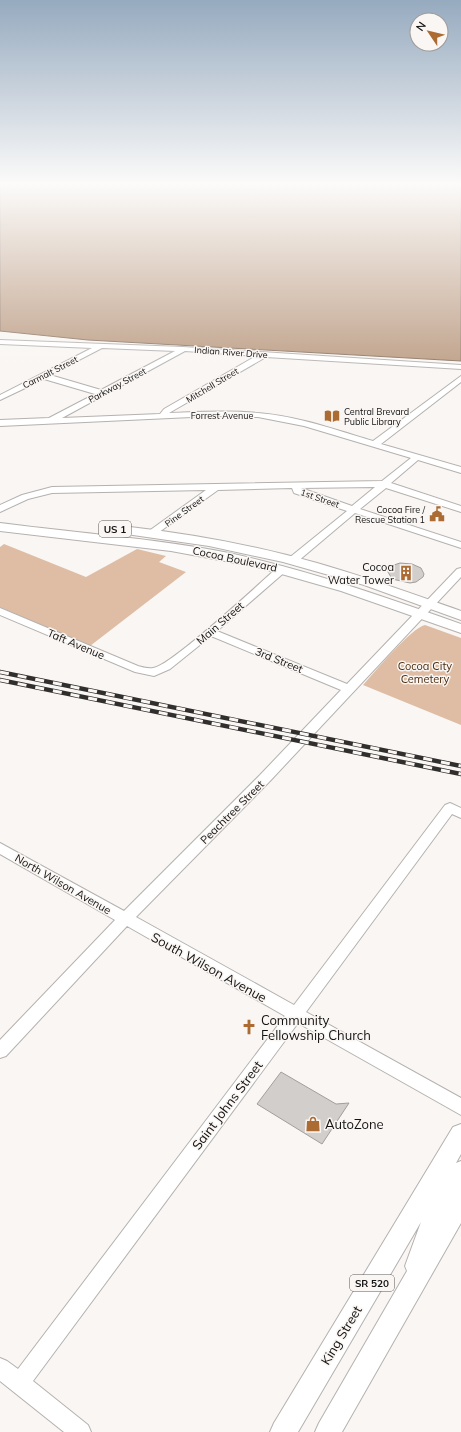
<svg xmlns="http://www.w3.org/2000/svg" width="461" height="1432" font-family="Mulish,sans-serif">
<rect width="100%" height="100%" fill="#f9f6f3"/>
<path fill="#debda4" d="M 4,544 L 86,577 L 137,549 L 166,556 L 159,562 L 186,572 L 90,646 L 0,607 L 0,547 Z
M 425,625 L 461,638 L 461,725 L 363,685 C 374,673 411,628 425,625 Z"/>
<path fill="#bb9b82" stroke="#897260" d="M 0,183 L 461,183 L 461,361 L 88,340 L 0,331 Z"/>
<path fill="#d2cecc" stroke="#a29e9c" d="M 400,563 L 412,564 L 421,568 L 424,574 L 423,577 L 416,582 L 410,583 L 392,579 L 388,572 L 388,569 L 391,566 Z
M 281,1072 L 336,1104 L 349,1103 L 322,1144 L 257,1104 Z"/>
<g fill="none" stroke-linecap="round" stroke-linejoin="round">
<g stroke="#b5b1af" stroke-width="2">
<path id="minor" d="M 0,340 L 183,347 L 461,365 L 461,369 L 266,357 L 169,413 C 198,412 229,410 258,413 C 297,416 336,430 373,441 L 461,376 L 461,382 L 381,444 L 461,467 L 461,473 L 418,460 L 391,483 L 461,506 L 461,512 L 386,488 L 360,509 L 461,542 L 461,548 L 355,513 L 297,562 L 289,562 L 288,560 L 289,558 L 347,511 L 294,493 L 292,488 L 218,490 L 155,535 L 152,536 L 147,533 L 149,531 L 206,490 L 52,493 L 28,499 L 0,512 L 0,505 L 22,495 L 52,487 L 382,481 L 411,458 L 304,426 L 258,417 L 213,416 L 0,426 L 0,420 L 49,418 L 95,394 L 44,379 L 0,400 L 0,395 L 92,348 L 0,344 ZM 102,348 L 175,351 L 101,390 L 50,375 ZM 185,351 L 256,356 L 164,409 L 160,414 L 62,418 ZM 375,487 L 352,506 L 301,488 Z
M 282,566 L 287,569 L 286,571 L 217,631 L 347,684 L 457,569 L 461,568 L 461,577 L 270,781 L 136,917 L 294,1005 L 445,805 L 450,803 L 461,808 L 461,818 L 452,814 L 306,1012 L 461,1098 L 461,1115 L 298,1023 L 33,1381 L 88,1425 L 91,1432 L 64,1432 L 0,1381 L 0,1358 L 7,1361 L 18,1369 L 285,1016 L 127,926 L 6,1056 L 0,1058 L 0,1040 L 115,920 L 0,854 L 0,843 L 124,911 L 260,775 L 341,690 L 211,636 L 170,669 L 154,676 L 135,672 L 0,615 L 0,608 L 138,666 C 142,667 148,669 153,668 C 170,667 260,583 278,567 Z"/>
</g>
<g stroke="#b5b1af" stroke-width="2">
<path id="major" d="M 0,523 C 76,533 153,538 229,553 C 308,570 385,597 461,624 L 461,633 L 341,591 L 257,567 L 171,551 L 0,531 Z
M 130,527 C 193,534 256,546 317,563 C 366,577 413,594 461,611 L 461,620 L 364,585 L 283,562 L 209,546 L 126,534 L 124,531 L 126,528 Z
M 461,1124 L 461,1154 L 456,1163 L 461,1161 L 461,1223 L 342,1432 L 315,1432 L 319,1423 L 407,1271 L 405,1266 L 421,1222 L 298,1432 L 270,1432 L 274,1423 L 453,1127 Z"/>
</g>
<use href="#minor" fill="#fff" fill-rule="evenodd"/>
<use href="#major" fill="#fff" fill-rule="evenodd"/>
<g stroke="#312f2e" stroke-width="4.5">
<path id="rail" d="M 0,672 L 461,766
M 0,680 L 461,774"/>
</g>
<use href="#rail" stroke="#f9f6f3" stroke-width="3" stroke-dasharray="9" stroke-linecap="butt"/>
</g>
<linearGradient id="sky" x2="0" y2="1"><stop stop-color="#96aabf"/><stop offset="0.48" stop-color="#fcfbfa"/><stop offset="1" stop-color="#fcfbfa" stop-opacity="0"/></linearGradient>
<rect width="461" height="384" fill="url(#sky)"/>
<defs>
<g id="library-bare" transform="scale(1.2)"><path d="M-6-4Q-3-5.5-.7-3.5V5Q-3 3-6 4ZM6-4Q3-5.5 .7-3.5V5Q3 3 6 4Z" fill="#ab6b33" stroke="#f9f6f3" stroke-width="2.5" paint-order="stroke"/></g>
<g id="civic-bare" transform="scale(1.2)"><path d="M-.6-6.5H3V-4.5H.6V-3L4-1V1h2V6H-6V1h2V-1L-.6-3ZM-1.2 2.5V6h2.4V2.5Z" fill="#ab6b33" stroke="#f9f6f3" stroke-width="2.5" paint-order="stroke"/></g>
<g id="building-bare" transform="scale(1.2)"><path d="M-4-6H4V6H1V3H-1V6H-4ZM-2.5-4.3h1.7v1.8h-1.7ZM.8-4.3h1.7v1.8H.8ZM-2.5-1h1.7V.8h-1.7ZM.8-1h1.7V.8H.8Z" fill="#ab6b33" stroke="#f9f6f3" stroke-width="2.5" paint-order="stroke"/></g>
<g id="church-bare" transform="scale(1.2)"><path d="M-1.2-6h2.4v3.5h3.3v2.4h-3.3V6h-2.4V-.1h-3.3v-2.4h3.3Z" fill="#ab6b33" stroke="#f9f6f3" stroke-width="2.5" paint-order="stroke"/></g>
<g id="shop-bare" transform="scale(1.2)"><path d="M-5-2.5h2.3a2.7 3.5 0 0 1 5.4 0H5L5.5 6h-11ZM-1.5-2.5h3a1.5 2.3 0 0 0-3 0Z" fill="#ab6b33" stroke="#f9f6f3" stroke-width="2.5" paint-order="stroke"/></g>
</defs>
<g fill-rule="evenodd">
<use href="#library-bare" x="332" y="416"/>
<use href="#civic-bare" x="437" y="514"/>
<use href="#building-bare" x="406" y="573"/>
<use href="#church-bare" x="249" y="1027"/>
<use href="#shop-bare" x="313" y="1124"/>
</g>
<g text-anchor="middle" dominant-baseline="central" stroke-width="3" stroke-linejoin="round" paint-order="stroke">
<g font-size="9" fill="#141212" stroke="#f9f6f3">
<text transform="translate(231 352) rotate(4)">Indian River Drive</text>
<text transform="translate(50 372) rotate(-27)">Carmalt Street</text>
<text transform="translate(117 385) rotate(-28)">Parkway Street</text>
<text transform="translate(212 385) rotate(-31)">Mitchell Street</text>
<text x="222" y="415">Forrest Avenue</text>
<text transform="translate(320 498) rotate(19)">1st Street</text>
<text transform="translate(184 511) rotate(-36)">Pine Street</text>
</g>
<g font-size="9" fill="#141212" stroke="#f9f6f3" text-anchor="start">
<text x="344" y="411">Central Brevard<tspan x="344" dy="10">Public Library</tspan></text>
<text x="425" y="509" text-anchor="end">Cocoa Fire /<tspan x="425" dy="10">Rescue Station 1</tspan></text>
</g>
<g fill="#f9f6f3" stroke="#595656" stroke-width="1">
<rect x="99" y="521" width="32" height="16" rx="3"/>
<rect x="350" y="1275" width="44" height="16" rx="3"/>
</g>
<g font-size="10" font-weight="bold" fill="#141212">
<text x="115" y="529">US 1</text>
<text x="372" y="1283">SR 520</text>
</g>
<g font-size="11" fill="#141212" stroke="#f9f6f3">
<text transform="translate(235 559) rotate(12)">Cocoa Boulevard</text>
<text transform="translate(220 623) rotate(-41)">Main Street</text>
<text transform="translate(76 644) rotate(23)">Taft Avenue</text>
<text transform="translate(279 660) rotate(22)">3rd Street</text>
<text transform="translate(232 812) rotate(-45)">Peachtree Street</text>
<text transform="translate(63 884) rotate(30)">North Wilson Avenue</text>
</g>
<g font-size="11" fill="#141212" stroke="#f9f6f3" text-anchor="end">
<text x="394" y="567">Cocoa<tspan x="394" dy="13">Water Tower</tspan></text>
</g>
<g font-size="11" fill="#4d2b0d" stroke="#f9f6f3">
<text x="425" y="666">Cocoa City<tspan x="425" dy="13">Cemetery</tspan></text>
</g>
<g font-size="13" fill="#141212" stroke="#f9f6f3">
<text transform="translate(209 967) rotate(29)">South Wilson Avenue</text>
<text transform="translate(227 1105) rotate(-53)">Saint Johns Street</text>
<text transform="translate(341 1335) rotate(-59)">King Street</text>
</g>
<g font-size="13" fill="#141212" stroke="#f9f6f3" text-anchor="start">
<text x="261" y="1020">Community<tspan x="261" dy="15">Fellowship Church</tspan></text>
<text x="325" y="1124">AutoZone</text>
</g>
</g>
<g transform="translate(429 32) rotate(305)"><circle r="19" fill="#f9f6f3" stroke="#9d9b99"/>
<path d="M0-3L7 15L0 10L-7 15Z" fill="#ab6b33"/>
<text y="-6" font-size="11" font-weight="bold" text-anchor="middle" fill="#141212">N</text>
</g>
</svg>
